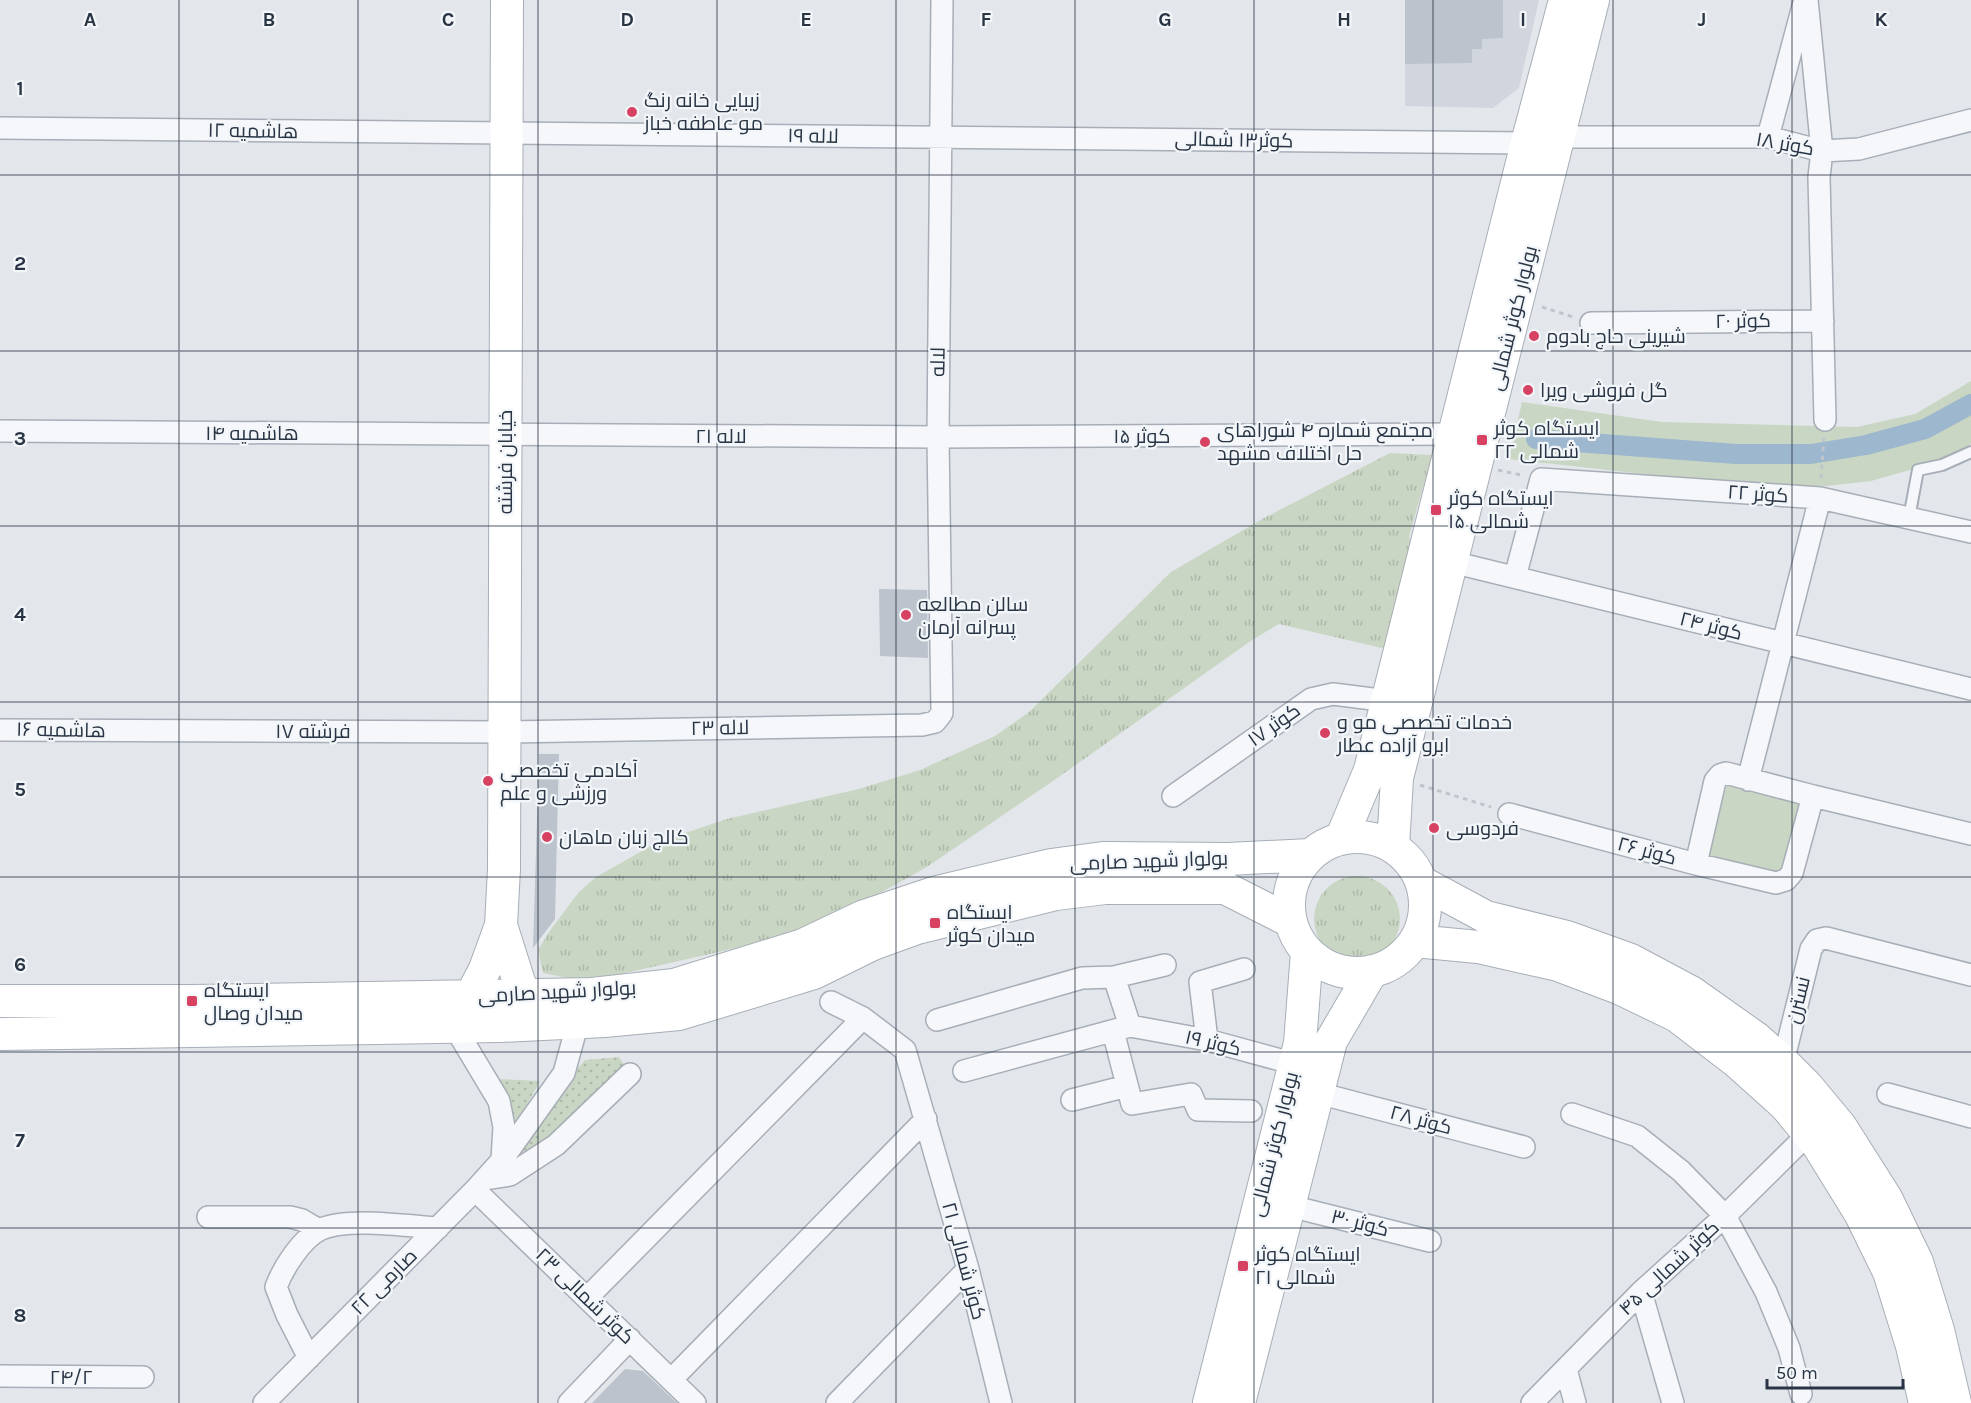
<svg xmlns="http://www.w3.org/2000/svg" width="1971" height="1403" font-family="Karla,Cairo,sans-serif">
<defs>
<pattern id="grass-tufts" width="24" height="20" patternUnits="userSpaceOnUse" patternTransform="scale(1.5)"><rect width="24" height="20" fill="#c9d6c3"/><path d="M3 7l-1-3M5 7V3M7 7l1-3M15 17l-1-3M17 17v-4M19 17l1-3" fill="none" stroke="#adb8a9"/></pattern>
<pattern id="garden-dots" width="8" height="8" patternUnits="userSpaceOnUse" patternTransform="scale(1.5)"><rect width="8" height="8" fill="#c9d6c3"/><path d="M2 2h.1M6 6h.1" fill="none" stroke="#adb8a9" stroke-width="1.8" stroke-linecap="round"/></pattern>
</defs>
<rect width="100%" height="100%" fill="#e3e7ec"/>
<path fill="#d1d6de" d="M 1405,0 L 1539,0 L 1519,88 L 1493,108 L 1405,106 Z"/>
<path fill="url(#grass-tufts)" d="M 1390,453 L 1432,455 L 1409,537 L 1415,548 L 1386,649 L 1279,624 L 1252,640 L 1063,774 L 927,867 L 835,918 L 785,937 L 621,974 L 573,979 L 543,973 L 538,950 L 551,929 L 579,892 L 596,877 L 658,842 L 727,819 L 859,789 L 920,770 L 995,736 L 1029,712 L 1171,572 L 1264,518 Z
M1314 919a43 43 0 1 1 86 0a43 43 0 1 1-86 0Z"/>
<path fill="#c9d6c3" d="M 1971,381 L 1971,444 L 1938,462 L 1871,481 L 1818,487 L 1662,476 L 1509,459 L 1522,402 L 1662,422 L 1857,427 L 1915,414 Z
M 1727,784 L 1802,805 L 1782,876 L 1707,855 Z"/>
<path fill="url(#garden-dots)" d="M 619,1057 L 627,1069 L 532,1156 L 519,1150 L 565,1083 L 585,1060 Z
M 497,1079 L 540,1081 L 514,1128 L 512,1106 Z"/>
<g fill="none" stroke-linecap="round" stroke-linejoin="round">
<path stroke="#9cb7ce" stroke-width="20" d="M 1536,439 L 1736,454 L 1811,454 L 1866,445 L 1925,429 L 1971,404"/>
</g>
<path fill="#bcc3cc" d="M 1405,0 L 1503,0 L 1503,38 L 1482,39 L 1482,49 L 1472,49 L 1472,63 L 1405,64 Z
M 879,589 L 927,590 L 928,658 L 880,656 Z
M 539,754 L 559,754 L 555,919 L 533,948 Z
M 625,1369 L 643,1371 L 677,1403 L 592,1403 Z"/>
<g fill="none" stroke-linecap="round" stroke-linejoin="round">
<g stroke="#a7aeb7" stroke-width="14">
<path id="lane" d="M 1909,518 L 1918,470 L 1942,465 L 1971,452"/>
</g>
<g stroke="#a7aeb7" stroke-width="24">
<path id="street" d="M 1807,0 L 1822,151 L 1819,177 L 1825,420
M 0,128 L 1527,143
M 1559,137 L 1768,137 L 1822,151 L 1859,149 L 1971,120
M 1768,137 L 1803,6
M 1591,323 L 1823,321
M 0,431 L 938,437 L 1455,434
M 1452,562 L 1971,689
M 1515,577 L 1541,479 L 1820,498 L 1971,532
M 0,730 L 504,732 L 922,725 L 935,722 L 942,713 L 938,437 L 942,0
M 1748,780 L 1820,498
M 1173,796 L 1311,699 L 1333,694 L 1388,701
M 1509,814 L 1696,864 L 1776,883 L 1786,880 L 1792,873 L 1813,796
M 1696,864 L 1715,781 L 1720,775 L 1726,773 L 1813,796 L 1971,834
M 1114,977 L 1130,1026
M 831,1002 L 863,1018 L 905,1050 L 968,1269 L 1001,1403
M 937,1020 L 1082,978 L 1114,977 L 1165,965
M 454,1026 L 499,1101 L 504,1127 L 502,1159
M 1113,1031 L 1132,1104 L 1191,1094 L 1198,1110 L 1251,1111
M 1207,1040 L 1200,982 L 1244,969
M 1783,1062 L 1811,949 L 1817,940 L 1826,938 L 1971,975
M 964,1071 L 1130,1026 L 1207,1040 L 1295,1064
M 1318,1093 L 1524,1147
M 1888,1094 L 1971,1117
M 1072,1100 L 1127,1086
M 1572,1114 L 1637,1136 L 1681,1171 L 1725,1216 L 1766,1292 L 1789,1348 L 1801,1394
M 485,1179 L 510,1175 L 556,1145 L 630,1074
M 475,1190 L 695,1403
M 1290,1206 L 1430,1241
M 208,1217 L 290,1217 L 302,1220 L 319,1230
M 1641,1292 L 1673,1403
M 587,1298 L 863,1018
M 309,1358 L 287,1315 L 276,1287 C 283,1268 302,1238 321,1229 C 349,1217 407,1226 438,1228
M 1566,1369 L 1575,1403
M 0,1376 L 143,1377
M 671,1380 L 926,1119
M 264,1403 L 475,1190 L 502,1160 L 564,1073 L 578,1022
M 569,1403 L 630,1339
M 837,1403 L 968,1269
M 1532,1403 L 1641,1292 L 1725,1216 L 1808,1134"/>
</g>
<g stroke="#a7aeb7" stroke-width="34">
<path id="secondary" d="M1289 905a68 68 0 1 1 136 0a68 68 0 1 1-136 0Z
M 1341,839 L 1370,770 L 1527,143 L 1565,0
M 1393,847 L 1397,778 L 1593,0
M 1421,882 L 1486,917 L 1567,937 L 1631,960 L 1691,992 L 1756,1038 L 1783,1062 L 1807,1086 L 1841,1127 L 1886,1198 L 1917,1262 L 1938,1330 L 1955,1403
M 501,925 L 519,982 L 525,995
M 1415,941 L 1478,947 L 1558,965 L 1619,988 L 1677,1016 L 1737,1062 L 1785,1105 L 1818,1145 L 1860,1213 L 1889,1272 L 1912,1346 L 1925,1403
M 471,996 L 485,969 L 501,925 L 504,869 L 507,0
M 0,1001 L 192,1001 L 592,994 L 674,985 L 803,945 L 862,917 L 937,892 L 1051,865 L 1103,858 L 1228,859 L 1310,855
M 0,1034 L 500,1026 L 604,1021 L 679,1014 L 814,973 L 873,944 L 917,928 L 1056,894 L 1105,888 L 1225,888 L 1290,921
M 1209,1403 L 1300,1043 L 1307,952
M 1239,1403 L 1331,1041 L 1372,971"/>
</g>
<path stroke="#c1c5cb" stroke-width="3" stroke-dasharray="4.5 4.5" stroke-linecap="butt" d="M 1542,307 L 1573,317
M 1498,470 L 1521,475
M 1821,478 L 1824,437
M 1420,785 L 1491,807"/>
<use href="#lane" stroke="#f6f7fa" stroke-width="10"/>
<use href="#street" stroke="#f6f7fa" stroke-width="21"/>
<use href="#secondary" stroke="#fff" stroke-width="32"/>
</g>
<path fill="none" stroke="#293545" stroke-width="1.5" stroke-opacity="0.55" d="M 179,0 L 179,1403M 358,0 L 358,1403M 538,0 L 538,1403M 717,0 L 717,1403M 896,0 L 896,1403M 1075,0 L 1075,1403M 1254,0 L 1254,1403M 1433,0 L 1433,1403M 1613,0 L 1613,1403M 1792,0 L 1792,1403M 0,175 L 1971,175M 0,351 L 1971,351M 0,526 L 1971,526M 0,702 L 1971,702M 0,877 L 1971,877M 0,1052 L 1971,1052M 0,1228 L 1971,1228"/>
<g fill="#d74162" stroke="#f3f6f9" stroke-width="2">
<circle cx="632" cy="112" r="6"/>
<circle cx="1534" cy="336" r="6"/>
<circle cx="1528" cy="390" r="6"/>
<rect x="1476" y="434" width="12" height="12" rx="3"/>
<circle cx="1205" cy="442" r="6"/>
<rect x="1430" y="504" width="12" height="12" rx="3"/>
<circle cx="906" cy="615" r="6"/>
<circle cx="1325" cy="733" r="6"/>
<circle cx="488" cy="781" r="6"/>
<circle cx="1434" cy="828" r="6"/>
<circle cx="547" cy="837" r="6"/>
<rect x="929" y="917" width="12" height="12" rx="3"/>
<rect x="186" y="995" width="12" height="12" rx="3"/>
<rect x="1237" y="1260" width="12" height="12" rx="3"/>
</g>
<g text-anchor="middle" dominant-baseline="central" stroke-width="4.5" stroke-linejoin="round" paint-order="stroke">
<g font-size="20" fill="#293545" stroke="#f3f6f9" text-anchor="start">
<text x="644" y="100">زیبایی خانه رنگ<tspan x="644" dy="23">مو عاطفه خباز</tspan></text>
<text x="1546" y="336">شیرینی حاج بادوم</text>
<text x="1540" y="390">گل فروشی ویرا</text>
<text x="1494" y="428">ایستگاه کوثر<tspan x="1494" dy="23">شمالی ۲۲</tspan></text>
<text x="1217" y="430">مجتمع شماره ۴ شوراهای<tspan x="1217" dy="23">حل اختلاف مشهد</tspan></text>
<text x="1448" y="498">ایستگاه کوثر<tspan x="1448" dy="23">شمالی ۱۵</tspan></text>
<text x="918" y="604">سالن مطالعه<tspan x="918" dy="23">پسرانه آرمان</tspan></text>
<text x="1337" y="722">خدمات تخصصی مو و<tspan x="1337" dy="23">ابرو آزاده عطار</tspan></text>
<text x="500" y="770">آکادمی تخصصی<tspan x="500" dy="23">ورزشی و علم</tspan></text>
<text x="1446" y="828">فردوسی</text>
<text x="559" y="837">کالج زبان ماهان</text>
<text x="947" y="912">ایستگاه<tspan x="947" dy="23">میدان کوثر</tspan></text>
<text x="204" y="990">ایستگاه<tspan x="204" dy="23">میدان وصال</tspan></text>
<text x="1255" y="1254">ایستگاه کوثر<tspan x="1255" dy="23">شمالی ۲۱</tspan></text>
</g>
<g font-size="20" fill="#293545" stroke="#f3f6f9">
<text transform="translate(253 131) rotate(1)">هاشمیه ۱۲</text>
<text transform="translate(813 136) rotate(1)">لاله ۱۹</text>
<text transform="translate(1234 140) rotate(1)">کوثر۱۳ شمالی</text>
<text transform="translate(1785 144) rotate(10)">کوثر ۱۸</text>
<text transform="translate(1513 318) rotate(-76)">بولوار کوثر شمالی</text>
<text transform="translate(1743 321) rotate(-1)">کوثر ۲۰</text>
<text transform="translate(938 362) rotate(-89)">لاله</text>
<text x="252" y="433">هاشمیه ۱۴</text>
<text x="721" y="436">لاله ۲۱</text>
<text x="1142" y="436">کوثر ۱۵</text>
<text transform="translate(505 462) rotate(-90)">خیابان فرشته</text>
<text transform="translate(1758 494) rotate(4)">کوثر ۲۲</text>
<text transform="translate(1711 626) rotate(14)">کوثر ۲۴</text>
<text transform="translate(1274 725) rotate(-35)">کوثر ۱۷</text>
<text transform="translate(720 728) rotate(-1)">لاله ۲۳</text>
<text transform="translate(61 730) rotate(1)">هاشمیه ۱۶</text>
<text x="313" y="731">فرشته ۱۷</text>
<text transform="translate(1647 851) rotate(15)">کوثر ۲۶</text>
<text transform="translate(1149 861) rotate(-2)">بولوار شهید صارمی</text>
<text transform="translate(557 992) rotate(-3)">بولوار شهید صارمی</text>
<text transform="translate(1798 1000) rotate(-76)">نسترن</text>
<text transform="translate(1213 1043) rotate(13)">کوثر ۱۹</text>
<text transform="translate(1421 1120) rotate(15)">کوثر ۲۸</text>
<text transform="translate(1274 1144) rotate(-76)">بولوار کوثر شمالی</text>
<text transform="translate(1360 1223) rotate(14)">کوثر ۳۰</text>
<text transform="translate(964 1261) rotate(75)">کوثر شمالی ۲۱</text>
<text transform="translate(1669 1268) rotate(-43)">کوثر شمالی ۴۵</text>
<text transform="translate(384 1282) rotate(-45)">صارمی ۲۲</text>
<text transform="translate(585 1296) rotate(44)">کوثر شمالی ۲۳</text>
<text x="71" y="1377">۲۴/۲</text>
</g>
</g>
<g font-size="20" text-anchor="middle" font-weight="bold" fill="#293545" stroke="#f3f6f9" stroke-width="4.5" stroke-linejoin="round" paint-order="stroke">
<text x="90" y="26">A</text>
<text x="269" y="26">B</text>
<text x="448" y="26">C</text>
<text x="627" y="26">D</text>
<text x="806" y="26">E</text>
<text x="986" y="26">F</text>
<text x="1165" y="26">G</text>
<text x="1344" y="26">H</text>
<text x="1523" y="26">I</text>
<text x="1702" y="26">J</text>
<text x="1881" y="26">K</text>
<text x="20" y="95">1</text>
<text x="20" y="270">2</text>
<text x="20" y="445">3</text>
<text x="20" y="621">4</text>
<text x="20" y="796">5</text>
<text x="20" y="971">6</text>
<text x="20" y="1147">7</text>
<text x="20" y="1322">8</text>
</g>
<path d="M1767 1379v9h136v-9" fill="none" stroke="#293545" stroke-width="3"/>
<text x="1776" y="1379" font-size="18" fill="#293545" stroke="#f3f6f9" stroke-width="4.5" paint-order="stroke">50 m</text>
</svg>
